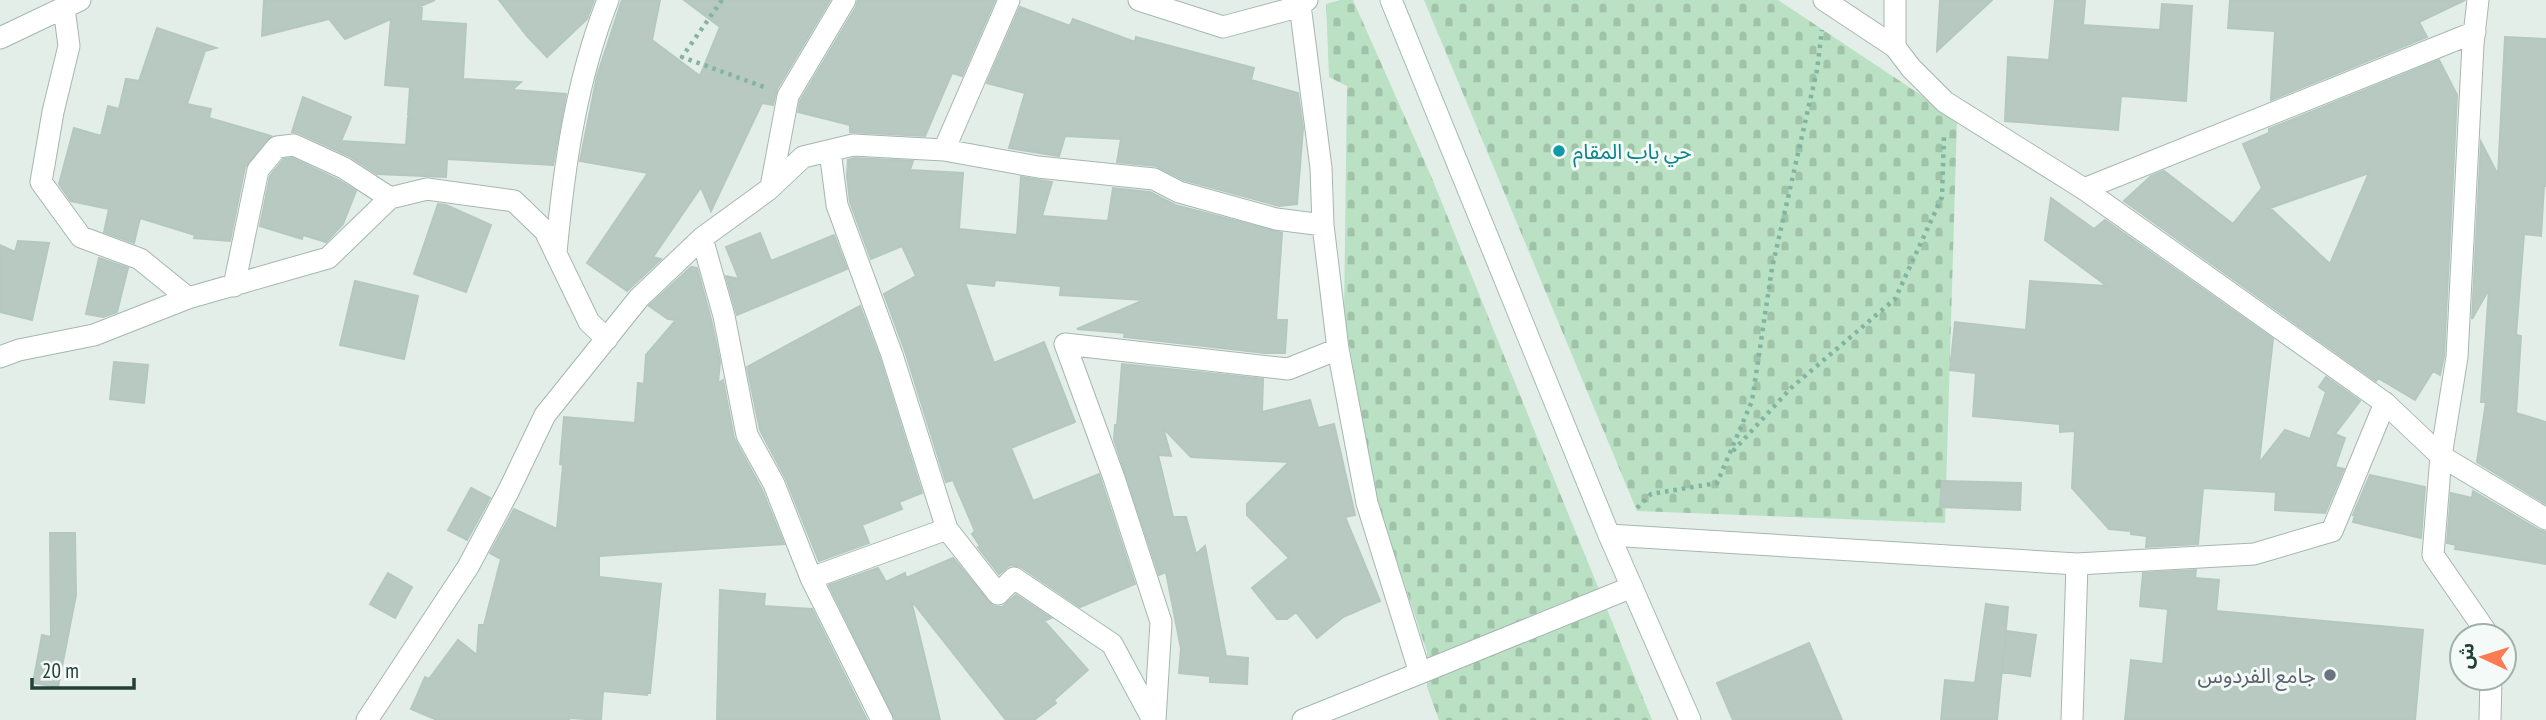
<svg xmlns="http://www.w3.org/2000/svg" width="2546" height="720" font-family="'PT Sans Narrow','Noto Sans Arabic',sans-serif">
<defs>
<pattern id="cemetery-stones" width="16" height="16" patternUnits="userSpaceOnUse" patternTransform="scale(1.75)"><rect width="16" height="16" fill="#bae1c4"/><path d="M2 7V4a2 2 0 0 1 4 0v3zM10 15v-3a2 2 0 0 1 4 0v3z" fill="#a0c2a9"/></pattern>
</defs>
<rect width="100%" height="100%" fill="#e3eee9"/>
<path fill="url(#cemetery-stones)" d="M 1340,0 L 1353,0 L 1431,176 L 1652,720 L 1439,720 L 1427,687 L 1427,652 L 1376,498 L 1344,315 L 1347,86 L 1329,77 L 1326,4 Z
M 1424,0 L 1778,0 L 1957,119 L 1945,523 L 1637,511 Z"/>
<path fill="#b8c9c2" stroke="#b4c8c0" stroke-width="2" fill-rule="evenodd" d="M 264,0 L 435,0 L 418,7 L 422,8 L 421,21 L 466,24 L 463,79 L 521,82 L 512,90 L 566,94 L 553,165 L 447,159 L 446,177 L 377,174 L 349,156 L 299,133 L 292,132 L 303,97 L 351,117 L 341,141 L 406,145 L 408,118 L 412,120 L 408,115 L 410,87 L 385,85 L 391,19 L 345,39 L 329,19 L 262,36 Z
M 499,0 L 594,0 L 587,19 L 547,57 L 527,36 Z
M 622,0 L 660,0 L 652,40 L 700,76 L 720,27 L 684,0 L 830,0 L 777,89 L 773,105 L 762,103 L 711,211 L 701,187 L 653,257 L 661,259 L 627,291 L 587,263 L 648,173 L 580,161 L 597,76 Z
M 858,0 L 995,0 L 962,76 L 952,73 L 925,136 L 850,132 L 850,125 L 798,112 L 800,101 L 856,7 Z
M 1940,0 L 1992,0 L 1937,51 Z
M 2055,0 L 2085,0 L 2083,25 L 2160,30 L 2162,4 L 2192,6 L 2186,101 L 2121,96 L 2118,130 L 2005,121 L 2008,57 L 2049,60 Z
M 2230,0 L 2465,0 L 2419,22 L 2427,37 L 2271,100 L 2275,31 L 2228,28 Z
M 1020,7 L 1070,26 L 1073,19 L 1135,42 L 1136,37 L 1254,68 L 1251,80 L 1298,93 L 1303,128 L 1297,204 L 1279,206 L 1184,180 L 1156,166 L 1117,162 L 1121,139 L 1065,136 L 1059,156 L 1009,148 L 1025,93 L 987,83 Z
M 157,28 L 216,48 L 205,51 L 187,104 L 211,109 L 209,118 L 271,136 L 245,167 L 230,241 L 194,238 L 195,235 L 140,218 L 134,243 L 104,232 L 109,209 L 71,201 L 59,184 L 74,128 L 101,136 L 108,106 L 119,109 L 126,79 L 139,81 Z
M 2505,37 L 2546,39 L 2546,186 L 2544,186 L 2541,236 L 2524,234 L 2516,335 L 2521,336 L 2516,413 L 2546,422 L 2546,504 L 2477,462 L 2486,402 L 2481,402 L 2489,289 L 2472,319 L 2481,142 L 2498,175 Z
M 2439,60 L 2457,95 L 2444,356 L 2440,375 L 2433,371 L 2415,400 L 2378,378 L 2376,381 L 2124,201 L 2151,176 L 2164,171 L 2233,224 L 2262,188 L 2243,144 L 2269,133 L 2269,129 ZM 2369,173 L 2330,264 L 2270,208 Z
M 292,158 L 338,180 L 356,191 L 343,224 L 326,242 L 303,235 L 302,239 L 260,226 L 270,176 L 284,159 Z
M 854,158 L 913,161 L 910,170 L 963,173 L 959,229 L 1017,235 L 1021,177 L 1052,182 L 1042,216 L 1108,221 L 1113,188 L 1150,192 L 1175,205 L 1282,233 L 1276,320 L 1287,320 L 1285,353 L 1265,353 L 1124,337 L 1125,333 L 1077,329 L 1144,300 L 1060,295 L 1061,286 L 995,280 L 994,286 L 965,283 L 994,363 L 1044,342 L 1075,422 L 1011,448 L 1033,501 L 1099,474 L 1135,584 L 1080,607 L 1021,567 L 1010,565 L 999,574 L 978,547 L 980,546 L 972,534 L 975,531 L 953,480 L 946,482 L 905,351 L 884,294 L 916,276 L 902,246 L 871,259 L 850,202 L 847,176 L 848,160 Z
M 2051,198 L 2094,229 L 2105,220 L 2273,339 L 2259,463 L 2285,430 L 2310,439 L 2326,392 L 2319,387 L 2326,377 L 2360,401 L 2335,434 L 2345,438 L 2335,467 L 2344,469 L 2325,513 L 2275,510 L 2276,492 L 2203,488 L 2198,544 L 2146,547 L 2147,536 L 2131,534 L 2131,531 L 2109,529 L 2072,488 L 2075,431 L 2060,432 L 2060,424 L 1973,416 L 1976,373 L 1950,370 L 1955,322 L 2026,330 L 2030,281 L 2107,286 L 2045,240 Z
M 438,204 L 446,205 L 491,225 L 466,292 L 414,274 Z
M 760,233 L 771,261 L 834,235 L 847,269 L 737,315 L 726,276 L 739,279 L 726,247 Z
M 18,241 L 49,243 L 32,320 L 0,312 L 0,245 L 15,252 Z
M 99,258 L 128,268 L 117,312 L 103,317 L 86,314 Z
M 691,267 L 697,268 L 711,319 L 720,362 L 718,383 L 723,380 L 734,438 L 762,490 L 784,544 L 599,556 L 599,577 L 661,584 L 650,693 L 647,693 L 647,695 L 603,691 L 601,720 L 569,718 L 569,720 L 437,720 L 411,709 L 425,677 L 429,679 L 458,640 L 477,655 L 479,625 L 484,625 L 501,559 L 490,553 L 514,509 L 557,529 L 563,465 L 560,464 L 564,417 L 635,423 L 638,383 L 644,384 L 646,355 L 676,320 L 668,319 L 649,306 Z
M 355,281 L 418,296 L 404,359 L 340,345 Z
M 860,306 L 880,359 L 922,493 L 899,502 L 902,509 L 862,525 L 869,543 L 819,561 L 786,479 L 760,430 L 747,367 Z
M 114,362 L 148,365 L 144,403 L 110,399 Z
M 1122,364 L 1263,379 L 1262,412 L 1310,400 L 1318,428 L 1334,424 L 1355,515 L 1345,517 L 1380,601 L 1343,617 L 1317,638 L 1296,612 L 1287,619 L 1277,619 L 1252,588 L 1289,558 L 1247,515 L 1247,504 L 1289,462 L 1191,457 L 1163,428 L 1171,456 L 1158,455 L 1173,517 L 1186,517 L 1196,554 L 1205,546 L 1226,656 L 1248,658 L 1247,684 L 1210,682 L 1210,676 L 1179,673 L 1181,649 L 1166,572 L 1159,575 L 1114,439 L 1115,425 L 1117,426 Z
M 2370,475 L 2425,487 L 2421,538 L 2353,522 L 2355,515 L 2353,515 Z
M 1942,481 L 2021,483 L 2020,510 L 1940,507 Z
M 471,488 L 490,498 L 467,540 L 448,530 Z
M 2473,491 L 2539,530 L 2546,532 L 2546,564 L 2455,549 L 2456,545 L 2447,543 L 2451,493 L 2472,498 Z
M 50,533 L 75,533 L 76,595 L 58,687 L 33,683 L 42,635 L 51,637 Z
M 953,558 L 993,606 L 1002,607 L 1016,595 L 1051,618 L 1044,621 L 1088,670 L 1054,700 L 1056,703 L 1034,720 L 1006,720 L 911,600 L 940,720 L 895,720 L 829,585 L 878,568 L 886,582 L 905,573 L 906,578 Z
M 2196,570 L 2195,578 L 2219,580 L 2216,611 L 2423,630 L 2415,720 L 2125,720 L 2131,660 L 2163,664 L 2168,609 L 2140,606 L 2143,573 Z
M 388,573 L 412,587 L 395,618 L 370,604 Z
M 720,590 L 765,594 L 764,606 L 812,609 L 867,720 L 717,720 Z
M 1986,604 L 2008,607 L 1997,720 L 1941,720 L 1945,680 L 1975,683 Z
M 2007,631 L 2036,635 L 2030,676 L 2002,672 Z
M 1809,643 L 1842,720 L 1733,720 L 1717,683 Z"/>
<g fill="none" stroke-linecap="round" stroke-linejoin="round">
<g stroke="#a5b7b0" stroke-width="23">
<path id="minor" d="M 1139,0 L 1223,27 L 1294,8 L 1307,0
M 1895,0 L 1895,47
M 2478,0 L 2473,44 L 2457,357 L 2441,456 L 2433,555 L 2489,636
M 0,38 L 80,0
M 944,150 L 1009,0
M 830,151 L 837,205 L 892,355 L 947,529 L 998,594 L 1014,578 L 1112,644 L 1153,720
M 771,187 L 788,96 L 845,0
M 2084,189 L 2475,32
M 702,238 L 724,316 L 747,435 L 774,484 L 811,578 L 882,720
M 556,253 C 564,166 576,81 608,0
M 234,286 L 258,170 L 277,147 L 294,145 L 344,168 L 390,198
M 188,298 L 328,258 L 390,198 L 427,189 L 514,201 L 545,231 L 589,322 L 607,339
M 0,357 L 19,350 L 94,335 L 188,298 L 140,259 L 81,237 L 41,182 L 53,112 L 69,46 L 64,8
M 1609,535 L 2077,564 L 2254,554 L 2332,531 L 2385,403
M 811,578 L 947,529
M 1420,673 L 1632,587
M 367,720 L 468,567 L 509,490 L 545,415 L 639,298 L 702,238 L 768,190 L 803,157 L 853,145 L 944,150 L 1038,167 L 1154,179 L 1179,192 L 1276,219 L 1323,225
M 1155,720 L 1161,622 L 1114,478 L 1065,344 L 1288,369 L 1338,349 L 1323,225 L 1321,168 L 1300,5
M 1303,720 L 1420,673 L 1367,503 L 1338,349
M 2072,720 L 2077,564
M 2490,720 L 2491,678"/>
</g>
<g stroke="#a5b7b0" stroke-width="23">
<path id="tertiary" d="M 1824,0 L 1895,47 L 1911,68 L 1945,102 L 2084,189 L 2385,403 L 2441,456 L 2546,519"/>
</g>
<g stroke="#a0bbb1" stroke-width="23">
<path id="secondary" d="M 1391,0 L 1609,535 L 1690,720"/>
</g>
<path stroke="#81b4a3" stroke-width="4.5" stroke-dasharray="3.5 5" stroke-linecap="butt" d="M 722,0 L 682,57 L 764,87
M 1733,451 L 1791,388 L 1895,299 L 1942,197 L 1944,134
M 1637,508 L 1651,494 L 1717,483 L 1752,401 L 1772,268 L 1817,70 L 1822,30"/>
<use href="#minor" stroke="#fff" stroke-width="21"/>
<use href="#tertiary" stroke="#fff" stroke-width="21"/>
<use href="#secondary" stroke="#fff" stroke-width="21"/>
</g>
<circle fill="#0f9aa8" stroke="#f4faf7" stroke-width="2.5" cx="1559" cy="151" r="7"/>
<circle fill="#6b7280" stroke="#f4faf7" stroke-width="2.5" cx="2330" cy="675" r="7"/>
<g text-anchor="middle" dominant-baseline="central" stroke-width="6" stroke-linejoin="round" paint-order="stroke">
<g font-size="21" fill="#0d838f" stroke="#f4faf7" text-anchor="start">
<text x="1573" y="151">حي باب المقام</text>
</g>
<g font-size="21" fill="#5b616d" stroke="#f4faf7" text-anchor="end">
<text x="2316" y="675">جامع الفردوس</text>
</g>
</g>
<g transform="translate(2483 657) rotate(274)"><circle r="33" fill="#f4faf7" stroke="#a0b0ab" stroke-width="2"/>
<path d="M0-5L12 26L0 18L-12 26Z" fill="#fd7a52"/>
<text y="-10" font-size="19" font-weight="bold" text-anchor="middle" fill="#214138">ش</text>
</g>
<path d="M32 678v10h102v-10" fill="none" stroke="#214138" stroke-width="3.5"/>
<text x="42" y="678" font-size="21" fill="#214138" stroke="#f4faf7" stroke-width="5" paint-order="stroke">20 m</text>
</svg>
